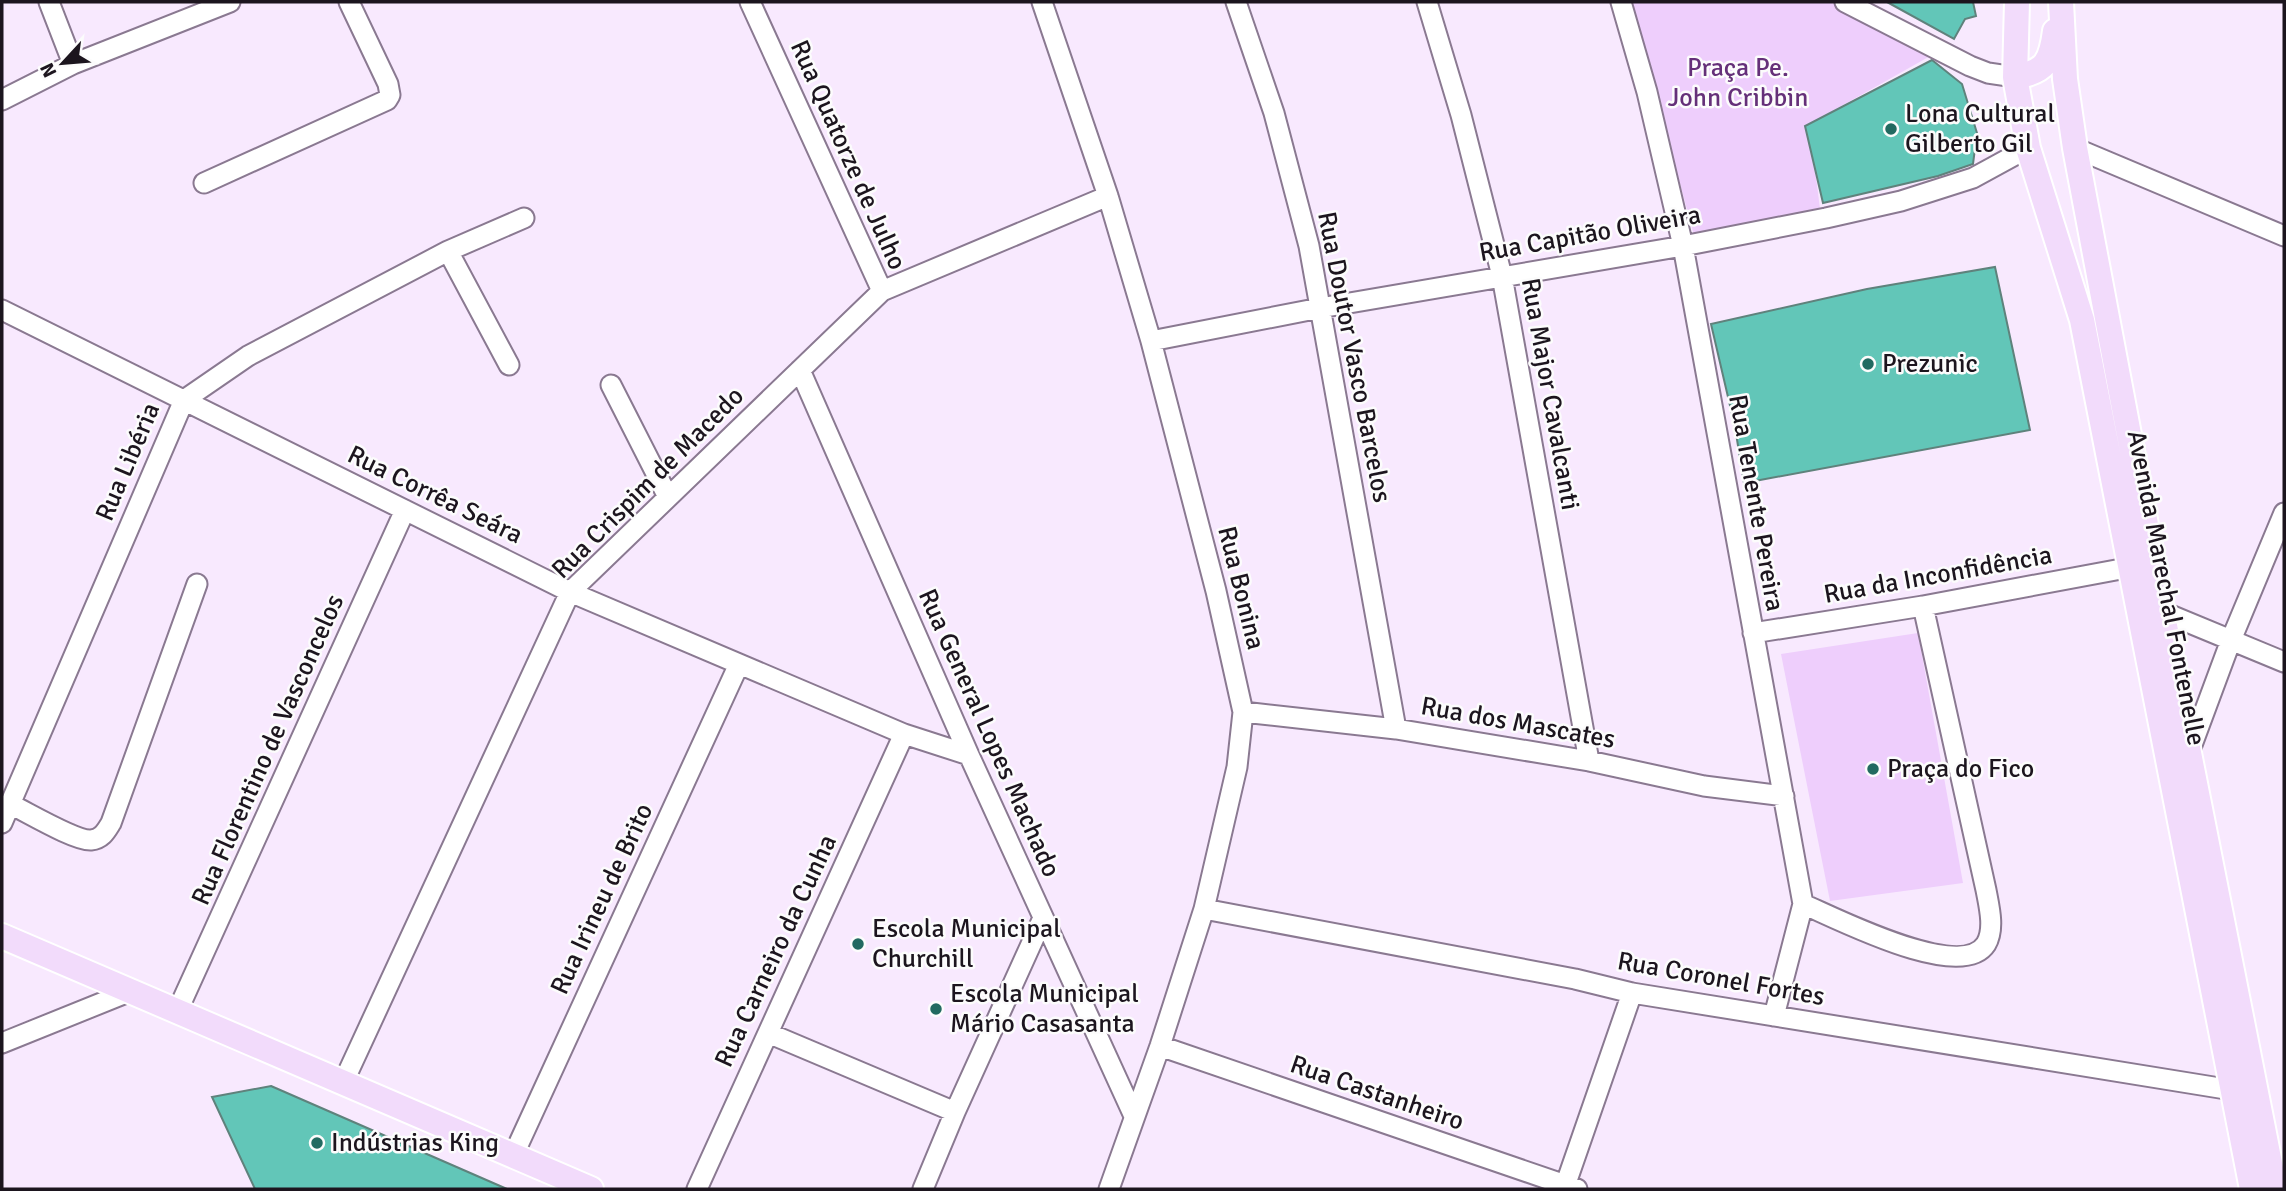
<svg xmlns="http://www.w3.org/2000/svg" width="2286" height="1191" font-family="Signika,sans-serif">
<rect width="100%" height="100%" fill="#f8e9fe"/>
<path fill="#eecefc" d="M 1627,2 L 1830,2 L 1932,55 L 1806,126 L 1815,169 L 1820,209 L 1695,239 L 1654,88 Z
M 1918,633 L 1963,883 L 1830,901 L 1781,654 Z"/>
<path fill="#62c6b8" stroke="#5f827c" stroke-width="2" d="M 1887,2 L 1973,2 L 1976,16 L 1965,19 L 1954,39 Z
M 1932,60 L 1962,84 L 1977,133 L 1973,164 L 1938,176 L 1823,203 L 1805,126 Z
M 1995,267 L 2030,430 L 1744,483 L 1735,427 L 1711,324 L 1867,289 Z
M 271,1086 L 507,1189 L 255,1189 L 212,1097 Z"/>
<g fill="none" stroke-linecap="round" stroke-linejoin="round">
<g stroke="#8a7991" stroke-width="23">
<path id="minor" d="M 49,2 L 73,64
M 750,2 L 882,291
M 1042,2 L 1108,196 L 1151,341 L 1216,591 L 1243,712 L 1237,767 L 1204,909 L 1160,1046 L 1109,1189
M 1236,2 L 1274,113 L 1309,246 L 1396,729
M 1427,2 L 1461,115 L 1502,276 L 1589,761
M 1621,2 L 1647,92 L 1683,246 L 1803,904 L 1774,1016
M 1845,2 L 1970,66 L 1988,73 L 2015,77
M 2,100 L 73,64 L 230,2
M 2075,148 L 2284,236
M 204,183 L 387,100 L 390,95 L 388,84 L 349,2
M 448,251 L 509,365
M 2,310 L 570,592 L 904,734 L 969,755
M 1151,341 L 1320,308 L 1683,246 L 1826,218 L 1901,201 L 1973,178 L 2028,148
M 800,370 L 969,755 L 1134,1116
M 611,385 L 668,497
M 2163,612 L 2284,662
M 1753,633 L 1923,606 L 2132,567
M 1243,712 L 1396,729 L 1589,761 L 1704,786 L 1784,796
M 2189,753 L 2231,640 L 2284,513
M 10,804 C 27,812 75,841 91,840 C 102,839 106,831 111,823 L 197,584
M 2,823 L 184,400 L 248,356 L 448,251 L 524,218
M 1803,904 C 1836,918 1961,983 1986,944 C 1995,929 1989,906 1986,890 L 1923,606
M 1204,909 L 1575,979 L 1632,993 L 2232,1090
M 177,1012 L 405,510
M 768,1033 L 955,1112
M 2,1043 L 131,991
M 1160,1046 L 1577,1189
M 343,1083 L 570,592 L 882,291 L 1108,196
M 513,1156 L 739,664
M 697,1189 L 904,734
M 923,1189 L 955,1112 L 1043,918
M 1564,1189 L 1632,993"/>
</g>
<g stroke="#fff" stroke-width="28">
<path id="major" d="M 2017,2 L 2015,77 L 2028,148 L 2082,320 L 2252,1189
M 2061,2 L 2065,79 L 2075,148 L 2189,753 L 2275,1189
M 2015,77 C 2046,72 2051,61 2055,31
M 2,936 L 591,1189"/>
</g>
<use href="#minor" stroke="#fff" stroke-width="19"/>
<use href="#major" stroke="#f2dbfb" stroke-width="24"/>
</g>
<g fill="#226a61" stroke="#fcfcfc" stroke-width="2.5">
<circle cx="1891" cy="129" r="7"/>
<circle cx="1868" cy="364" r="7"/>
<circle cx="1873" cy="769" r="7"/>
<circle cx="858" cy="944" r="7"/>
<circle cx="936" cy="1009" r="7"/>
<circle cx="317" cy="1143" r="7"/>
</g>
<g text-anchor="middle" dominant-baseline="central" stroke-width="5" stroke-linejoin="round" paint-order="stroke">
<g font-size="26" fill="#653079" stroke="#fcfcfc">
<text x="1738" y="68">Praça Pe.<tspan x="1738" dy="30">John Cribbin</tspan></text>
</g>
<g font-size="26" fill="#1c151e" stroke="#fcfcfc" text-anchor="start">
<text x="1905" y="114">Lona Cultural<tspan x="1905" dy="30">Gilberto Gil</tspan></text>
<text x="1882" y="364">Prezunic</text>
<text x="1887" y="769">Praça do Fico</text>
<text x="872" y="929">Escola Municipal<tspan x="872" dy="30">Churchill</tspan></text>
<text x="950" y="994">Escola Municipal<tspan x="950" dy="30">Mário Casasanta</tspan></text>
<text x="331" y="1143">Indústrias King</text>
</g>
<g font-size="26" fill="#1c151e" stroke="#fcfcfc">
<text transform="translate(848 155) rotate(66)">Rua Quatorze de Julho</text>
<text transform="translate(1590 234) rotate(-10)">Rua Capitão Oliveira</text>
<text transform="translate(1354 357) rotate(79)">Rua Doutor Vasco Barcelos</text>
<text transform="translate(1550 394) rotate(80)">Rua Major Cavalcanti</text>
<text transform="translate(128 462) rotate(-67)">Rua Libéria</text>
<text transform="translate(648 483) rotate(-45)">Rua Crispim de Macedo</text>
<text transform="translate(435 495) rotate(26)">Rua Corrêa Seára</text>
<text transform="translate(1756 503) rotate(80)">Rua Tenente Pereira</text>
<text transform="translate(1938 575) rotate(-10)">Rua da Inconfidência</text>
<text transform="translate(1241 588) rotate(76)">Rua Bonina</text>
<text transform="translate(2166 588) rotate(79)">Avenida Marechal Fontenelle</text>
<text transform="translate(1518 723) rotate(10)">Rua dos Mascates</text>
<text transform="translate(989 733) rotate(66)">Rua General Lopes Machado</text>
<text transform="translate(268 750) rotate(-66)">Rua Florentino de Vasconcelos</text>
<text transform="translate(602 899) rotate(-65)">Rua Irineu de Brito</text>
<text transform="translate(776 951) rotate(-65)">Rua Carneiro da Cunha</text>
<text transform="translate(1721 979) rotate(10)">Rua Coronel Fortes</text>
<text transform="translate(1377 1093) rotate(19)">Rua Castanheiro</text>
</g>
</g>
<rect width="2286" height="1191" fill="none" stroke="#1c151e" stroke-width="7"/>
<g transform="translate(63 63) rotate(244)" stroke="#fcfcfc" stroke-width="5" paint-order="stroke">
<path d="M0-5L12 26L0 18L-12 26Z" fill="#1c151e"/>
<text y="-10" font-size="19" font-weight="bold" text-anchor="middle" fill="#1c151e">N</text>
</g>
</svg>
